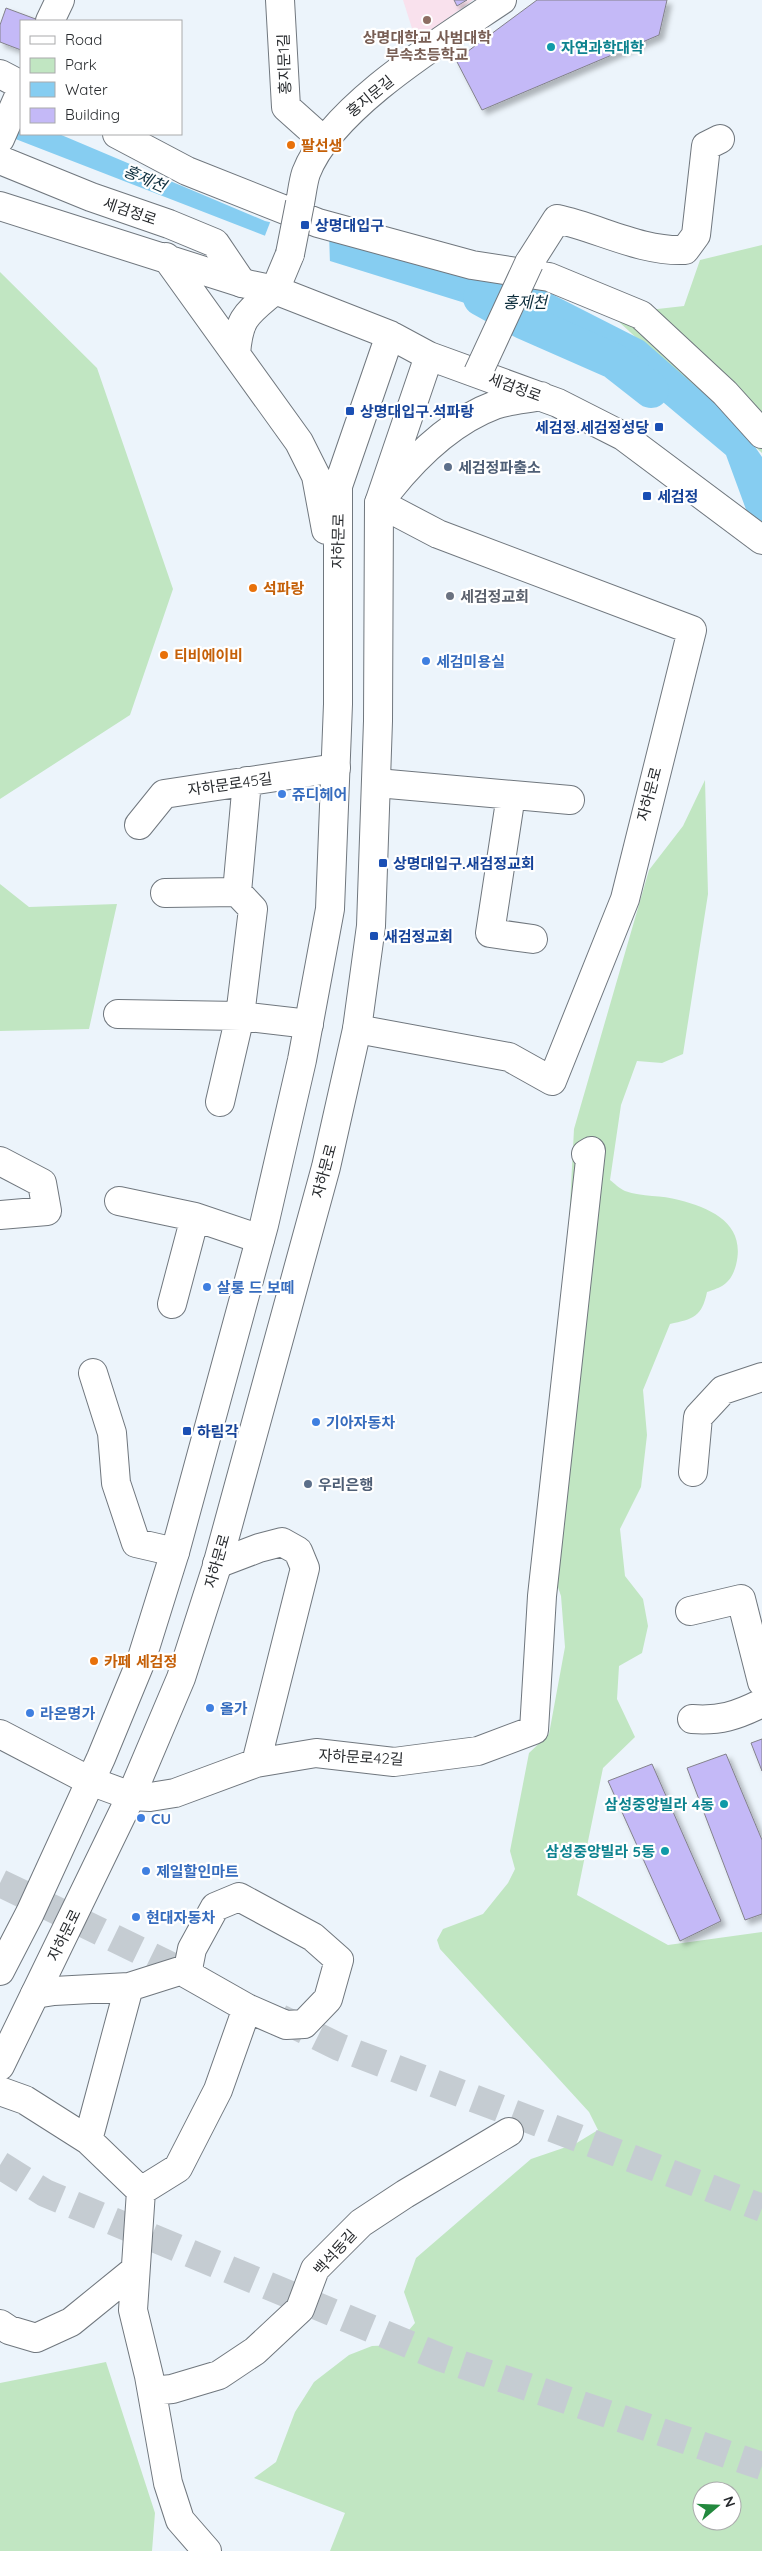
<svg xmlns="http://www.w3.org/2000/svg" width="762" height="2551" font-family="Quicksand,'Noto Sans KR',sans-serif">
<defs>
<filter id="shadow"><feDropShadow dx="4.5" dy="4.5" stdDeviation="2.5" flood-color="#0004"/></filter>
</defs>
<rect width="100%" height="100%" fill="#ecf4fb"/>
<path fill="#f9e1ed" d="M 403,0 L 473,0 L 416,41 Z"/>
<path fill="#c1e6c2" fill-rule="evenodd" d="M 762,245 L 762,453 L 618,321 L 622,313 L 684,306 L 700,260 Z
M 0,272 L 97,368 L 173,589 L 130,715 L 0,799 Z
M 705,780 L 708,894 L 683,1054 L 662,1063 L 637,1061 L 621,1105 L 610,1180 C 614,1183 620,1189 625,1191 C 642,1197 662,1195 679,1200 C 714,1209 746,1225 736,1265 C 731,1283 723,1287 707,1292 C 702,1317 693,1319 670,1324 L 643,1390 L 647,1435 L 641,1487 L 620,1529 L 625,1576 L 643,1599 L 648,1626 L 642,1653 L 619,1666 L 617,1699 L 635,1737 L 603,1768 L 577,1895 L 668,1945 L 762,1932 L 762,2551 L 330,2551 L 345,2513 L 254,2478 L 276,2462 L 295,2412 L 314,2382 L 349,2355 L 372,2346 L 396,2345 L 415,2323 L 404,2292 L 416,2258 L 531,2159 L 575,2144 L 598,2130 L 589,2112 L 440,1949 L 437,1940 L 443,1929 L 483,1914 L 508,1883 L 515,1869 L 510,1851 L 529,1753 L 549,1734 L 565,1647 L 561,1596 L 551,1567 L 574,1129 L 649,870 L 683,826 ZM 702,2491 L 732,2491 L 732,2521 L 702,2521 Z
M 0,884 L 29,907 L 117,904 L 89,1029 L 0,1031 Z
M 106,2362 L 155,2513 L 152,2551 L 0,2551 L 0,2383 Z"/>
<path fill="#86cdf1" d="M 21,117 L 21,134 L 59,134 L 265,221 L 534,285 L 644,341 L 740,425 L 762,457 L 762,553 L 726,455 L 614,361 L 523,321 L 330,261 L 0,133 Z"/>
<path fill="#ecf4fb" d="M 271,220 L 329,233 L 330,264 L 264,238 Z"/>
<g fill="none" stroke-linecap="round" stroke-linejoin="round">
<path stroke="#86cdf1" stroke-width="36" d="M 481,298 L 523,321 L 614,361 L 651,390"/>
</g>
<path fill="#c4b9f7" stroke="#83828b" filter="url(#shadow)" d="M 454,0 L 467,0 L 457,6 Z
M 537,0 L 667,0 L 659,35 L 482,110 L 456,60 Z
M 6,8 L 41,21 L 21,21 L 21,50 L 0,42 L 0,25 Z
M 762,1739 L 762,1771 L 751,1743 Z
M 726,1754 L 762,1840 L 762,1914 L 745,1920 L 687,1768 Z
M 652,1764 L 721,1921 L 680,1941 L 608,1781 Z"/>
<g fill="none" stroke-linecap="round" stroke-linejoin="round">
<path stroke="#c5ccd2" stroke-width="28" stroke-dasharray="28 14" stroke-linecap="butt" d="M 0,1883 L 196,1978
M 280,2018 L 339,2047 L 762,2208
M 0,2165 L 45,2193 L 442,2358 L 762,2466"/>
<g stroke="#70777e" stroke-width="30">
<path id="minor" d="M 280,0 L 286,107 L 324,141
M 50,21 L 60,0
M 0,74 L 21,85
M 117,134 L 187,171 L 318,223 L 472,265 L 549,277 L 641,315 L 725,393 L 762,434
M 0,139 L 21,91
M 0,160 L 91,197 L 169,224 L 215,243 L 242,283
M 300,203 C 302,193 303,182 306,173 C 331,107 444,39 502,0
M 529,263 L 557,219 C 599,228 641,252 685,250 L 696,235 L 706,146 L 720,139
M 275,290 L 290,254
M 377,783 L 570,800
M 511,795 L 490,933 L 533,939
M 139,825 L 164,794 L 336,768
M 165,893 L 237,892
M 118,1014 L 240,1016 L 309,1024
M 357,1029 L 509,1057 L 552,1081 L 625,899 L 692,630 L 438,534 L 379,503
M 220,1102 L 240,1016 L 253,909 L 237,892 L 247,781
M 0,1161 L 42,1183 L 47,1211 L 0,1215
M 119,1201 L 195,1217 L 260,1239
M 172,1304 L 195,1217
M 93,1373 L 112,1433 L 116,1483 L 136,1543 L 175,1552
M 693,1472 L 698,1417 L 723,1390 L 762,1377
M 217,1564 L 259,1548 L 282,1542 L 298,1551 L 305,1568 L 256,1763
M 690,1611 L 741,1599 L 762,1682
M 692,1719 C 720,1721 736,1716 762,1703
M 0,1734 L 90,1781 L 131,1796 L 150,1797 L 175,1793 L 256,1763 L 316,1753 L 394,1762 L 478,1751 L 534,1730 L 542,1596 L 591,1151 L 586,1154
M 239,1897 L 313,1937 L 339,1960 L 328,1999 L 304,2024 L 286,2025 L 247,2008 L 187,1974 L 192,1949 L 215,1907 Z
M 35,1994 L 54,1991 L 129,1987
M 0,2091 L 25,2100 L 88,2140
M 141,2191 L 88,2140 L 129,1987 L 189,1968
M 0,2324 L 9,2330 L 36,2338 L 71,2322 L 135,2270
M 152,2391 L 172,2389 L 219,2375 L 255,2351 L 300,2309 L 315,2269 L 361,2223 L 405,2194 L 509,2132
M 207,2551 L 180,2520 L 168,2483 L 149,2376 L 133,2310 L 141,2191 L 178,2168 L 218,2090 L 247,2008"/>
</g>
<g stroke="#70777e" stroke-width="30">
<path id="major" d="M 0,206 L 242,283 L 275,290 L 390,335 L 429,356 L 558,403 L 623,436 L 762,540
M 166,257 L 299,442 L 316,476 L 326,530
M 236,354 C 239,316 247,314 275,290
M 389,490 C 417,455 452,421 495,405 C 509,400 526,399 541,396
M 0,1971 L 30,1913 L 101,1758 L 141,1661 L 175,1552 L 264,1225 L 302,1060 L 330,909 L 338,704 L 338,486 L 390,335
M 0,2066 L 131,1796 L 181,1678 L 216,1569 L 326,1167 L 357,1029 L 371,926 L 378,721 L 379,503 L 429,356"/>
</g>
<use href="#minor" stroke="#fff" stroke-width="28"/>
<use href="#major" stroke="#fff" stroke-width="28"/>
<g stroke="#70777e" stroke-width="30" stroke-linecap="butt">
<path id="minor-bridge" d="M 290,254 L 300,203
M 478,373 L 529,263"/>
</g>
<use href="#minor-bridge" stroke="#fff" stroke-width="28"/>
</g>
<circle fill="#8d6e63" stroke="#fff" stroke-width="2" cx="427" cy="20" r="5"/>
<g fill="#0f9aa8" stroke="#fff" stroke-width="2">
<circle cx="551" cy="47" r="5"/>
<circle cx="724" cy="1804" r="5"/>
<circle cx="665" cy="1851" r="5"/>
</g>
<g fill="#e8710a" stroke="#fff" stroke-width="2">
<circle cx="291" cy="145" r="5"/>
<circle cx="253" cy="588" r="5"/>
<circle cx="164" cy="655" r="5"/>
<circle cx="94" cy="1661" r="5"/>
</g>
<g fill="#1a4fb4" stroke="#fff" stroke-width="2">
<rect x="300" y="220" width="10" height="10" rx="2.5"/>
<rect x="345" y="406" width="10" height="10" rx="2.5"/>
<rect x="654" y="422" width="10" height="10" rx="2.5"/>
<rect x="642" y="491" width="10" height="10" rx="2.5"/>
<rect x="378" y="858" width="10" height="10" rx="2.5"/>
<rect x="369" y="931" width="10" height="10" rx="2.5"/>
<rect x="182" y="1426" width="10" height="10" rx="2.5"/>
</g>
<g fill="#5c6f8a" stroke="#fff" stroke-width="2">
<circle cx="448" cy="467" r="5"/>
<circle cx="308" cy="1484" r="5"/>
</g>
<circle fill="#6b7280" stroke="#fff" stroke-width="2" cx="450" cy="596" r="5"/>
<g fill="#3f7fe0" stroke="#fff" stroke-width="2">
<circle cx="426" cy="661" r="5"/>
<circle cx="282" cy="794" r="5"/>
<circle cx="207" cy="1287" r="5"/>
<circle cx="316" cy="1422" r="5"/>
<circle cx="210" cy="1708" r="5"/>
<circle cx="30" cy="1713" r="5"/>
<circle cx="141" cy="1818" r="5"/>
<circle cx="146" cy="1871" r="5"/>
<circle cx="136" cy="1917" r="5"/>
</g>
<g text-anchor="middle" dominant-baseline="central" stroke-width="4.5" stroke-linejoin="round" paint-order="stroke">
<g font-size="15" font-weight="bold" fill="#785e54" stroke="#fff">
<text x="427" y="37">상명대학교 사범대학<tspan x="427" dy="17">부속초등학교</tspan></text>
</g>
<g font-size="15" font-weight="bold" fill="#0d838f" stroke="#fff" text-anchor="end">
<text x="561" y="47" text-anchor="start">자연과학대학</text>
<text x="714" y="1804">삼성중앙빌라 4동</text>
<text x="655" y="1851">삼성중앙빌라 5동</text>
</g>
<g font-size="15" fill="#282b2e" stroke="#fff">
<text transform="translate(284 64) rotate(-92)">홍지문1길</text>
<text transform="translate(370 96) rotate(-39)">홍지문길</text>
<text transform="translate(130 211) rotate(19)">세검정로</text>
<text transform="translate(515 387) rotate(20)">세검정로</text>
<text transform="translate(338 541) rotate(-89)">자하문로</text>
<text transform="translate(230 784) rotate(-8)">자하문로45길</text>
<text transform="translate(649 794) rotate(-75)">자하문로</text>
<text transform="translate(324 1171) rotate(-75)">자하문로</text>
<text transform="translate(217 1561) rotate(-74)">자하문로</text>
<text transform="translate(361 1757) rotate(3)">자하문로42길</text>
<text transform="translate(64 1935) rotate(-64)">자하문로</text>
<text transform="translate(335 2252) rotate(-48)">백석동길</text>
</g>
<g font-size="15" font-weight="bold" fill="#c56008" stroke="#fff" text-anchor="start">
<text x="301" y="145">팔선생</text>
<text x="263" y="588">석파랑</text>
<text x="174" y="655">티비에이비</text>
<text x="104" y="1661">카페 세검정</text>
</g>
<g font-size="15" font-weight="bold" fill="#164399" stroke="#fff" text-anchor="start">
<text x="315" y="225">상명대입구</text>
<text x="360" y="411">상명대입구.석파랑</text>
<text x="649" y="427" text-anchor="end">세검정.세검정성당</text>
<text x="657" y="496">세검정</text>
<text x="393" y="863">상명대입구.새검정교회</text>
<text x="384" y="936">새검정교회</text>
<text x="197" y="1431">하림각</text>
</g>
<g font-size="15" font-weight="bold" fill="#4e5e75" stroke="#fff" text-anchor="start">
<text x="458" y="467">세검정파출소</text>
<text x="318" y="1484">우리은행</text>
</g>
<g font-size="15" font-weight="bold" fill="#5b616d" stroke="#fff" text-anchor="start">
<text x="460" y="596">세검정교회</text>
</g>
<g font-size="15" font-weight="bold" fill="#366cbe" stroke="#fff" text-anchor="start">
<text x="436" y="661">세검미용실</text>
<text x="292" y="794">쥬디헤어</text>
<text x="217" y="1287">살롱 드 보떼</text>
<text x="326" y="1422">기아자동차</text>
<text x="220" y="1708">올가</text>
<text x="40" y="1713">라온명가</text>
<text x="151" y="1818">CU</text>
<text x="156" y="1871">제일할인마트</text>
<text x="146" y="1917">현대자동차</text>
</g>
<g font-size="16" font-style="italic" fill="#0c2d3c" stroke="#fff">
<text transform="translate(145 178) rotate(23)">홍제천</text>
<text x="525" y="302">홍제천</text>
</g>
</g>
<rect x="20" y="20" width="162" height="115" fill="#ffffff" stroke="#a9aaab"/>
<rect x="30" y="36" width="25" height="8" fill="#ffffff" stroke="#a9aaab"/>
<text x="65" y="45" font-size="15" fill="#282b2e">Road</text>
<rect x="30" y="58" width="25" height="15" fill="#c1e6c2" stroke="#a9aaab"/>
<text x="65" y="70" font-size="15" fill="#282b2e">Park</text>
<rect x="30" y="82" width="25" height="15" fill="#86cdf1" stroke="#a9aaab"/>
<text x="65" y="95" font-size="15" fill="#282b2e">Water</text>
<rect x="30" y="108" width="25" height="15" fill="#c4b9f7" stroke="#a9aaab"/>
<text x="65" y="120" font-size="15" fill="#282b2e">Building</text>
<g transform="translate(717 2506) rotate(71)"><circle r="24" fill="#ffffff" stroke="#a9aaab"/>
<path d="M0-4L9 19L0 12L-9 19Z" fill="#23893e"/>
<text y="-8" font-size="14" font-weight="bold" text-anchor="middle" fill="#282b2e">N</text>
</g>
</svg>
